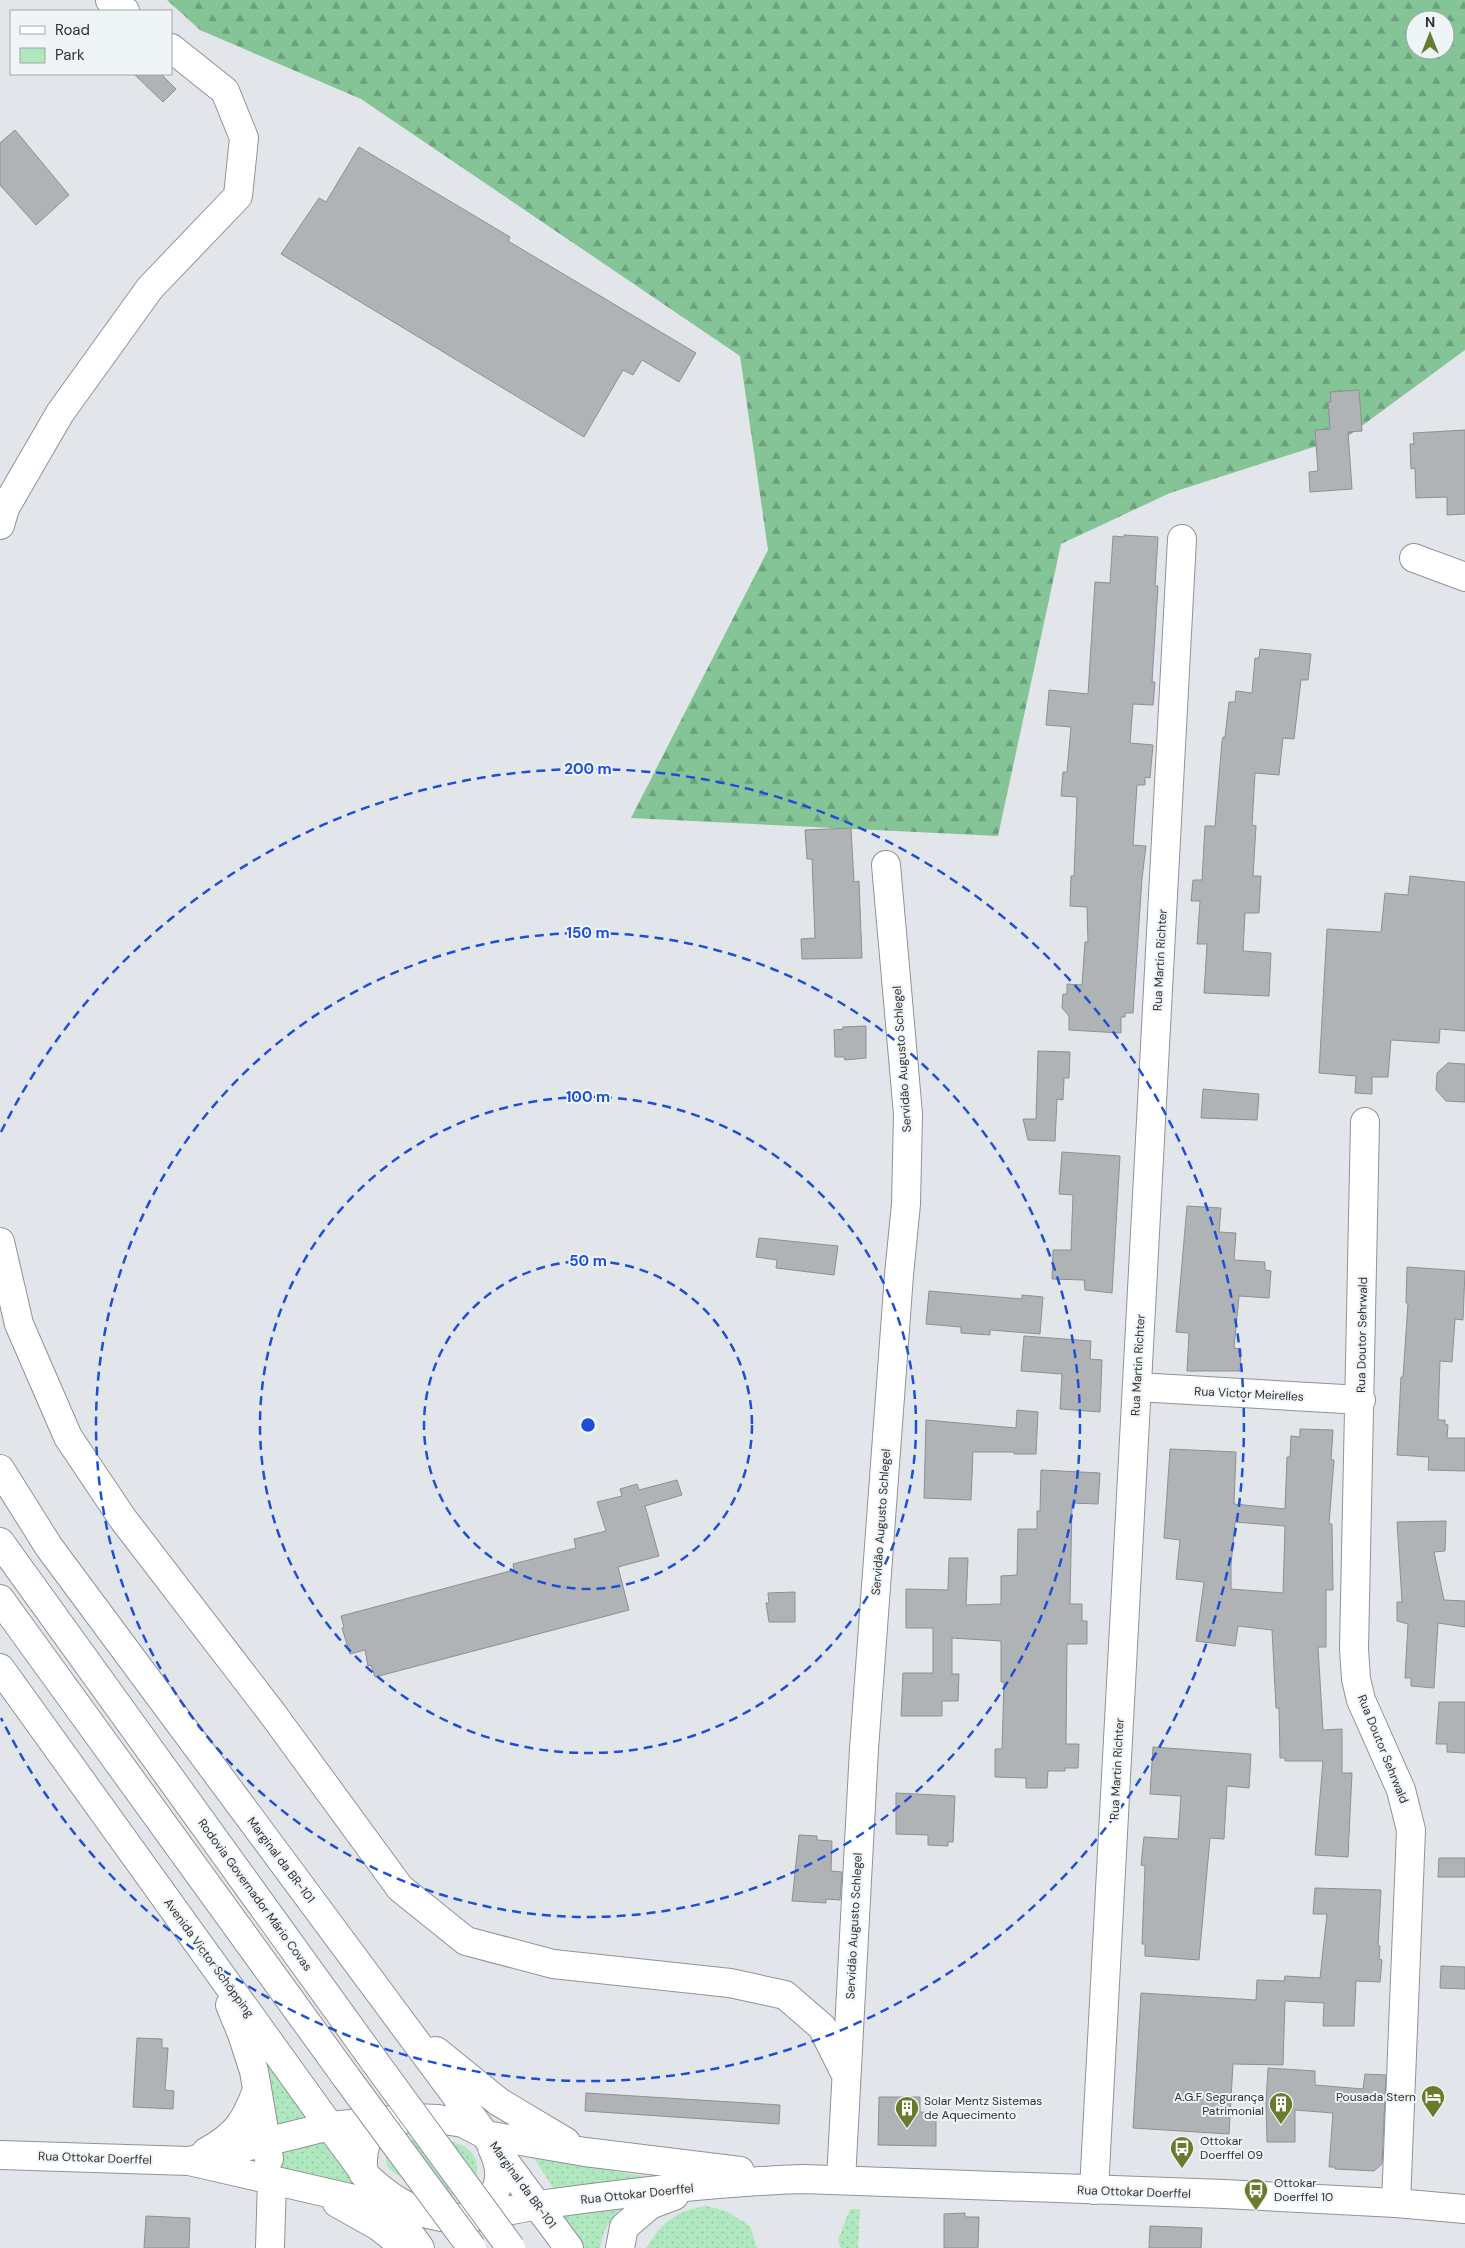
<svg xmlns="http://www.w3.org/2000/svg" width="1465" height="2248" font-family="'DM Sans',sans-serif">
<defs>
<pattern id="green-dots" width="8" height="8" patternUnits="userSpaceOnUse" patternTransform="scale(1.25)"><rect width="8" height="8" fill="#afe8be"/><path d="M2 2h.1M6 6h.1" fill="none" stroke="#97c7a4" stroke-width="1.8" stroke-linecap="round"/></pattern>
<pattern id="forest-firs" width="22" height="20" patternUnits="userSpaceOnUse" patternTransform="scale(1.25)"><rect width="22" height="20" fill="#84c497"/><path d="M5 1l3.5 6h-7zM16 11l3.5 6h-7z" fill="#6ca07c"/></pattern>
</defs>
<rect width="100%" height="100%" fill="#e2e6ea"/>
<path fill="url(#green-dots)" d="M 257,2041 L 317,2126 L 271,2135 Z
M 422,2139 C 447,2139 484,2142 476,2178 L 458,2195 C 442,2198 400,2180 389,2168 C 385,2163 386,2159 386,2153 L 398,2142 Z
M 327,2140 L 367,2194 L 283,2177 C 279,2167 275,2157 284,2149 Z
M 527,2147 L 618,2172 L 653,2177 L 557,2194 Z
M 629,2201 C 614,2214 603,2227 600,2248 L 582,2248 L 560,2212 Z
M 707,2206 L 726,2211 L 750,2226 L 757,2248 L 647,2248 C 661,2222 677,2210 707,2206 Z
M 850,2209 L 860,2209 L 858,2248 L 841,2248 L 838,2240 Z"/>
<path fill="url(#forest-firs)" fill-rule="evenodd" d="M 167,0 L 1465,0 L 1465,350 L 1348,436 L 1170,493 L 1061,544 L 998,836 L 631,818 L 768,550 L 740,356 L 361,99 L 200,30 ZM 1415,20 L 1445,20 L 1445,50 L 1415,50 Z"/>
<path fill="#afb3b6" stroke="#8c9093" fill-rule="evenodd" d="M 134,74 L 161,74 L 176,89 L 163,102 Z
M 15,130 L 69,195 L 36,225 L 0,185 L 0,143 Z
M 359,147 L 510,237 L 508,241 L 696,353 L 679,382 L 642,360 L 633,375 L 623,370 L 584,437 L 281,254 L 319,198 L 326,202 Z
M 1359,390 L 1362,431 L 1348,432 L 1352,489 L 1310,492 L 1309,472 L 1318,471 L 1315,430 L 1330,429 L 1328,402 L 1331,402 L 1330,392 Z
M 1465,430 L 1465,514 L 1447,515 L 1447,497 L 1416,498 L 1415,468 L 1411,469 L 1410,444 L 1414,444 L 1413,433 Z
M 1124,535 L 1158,537 L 1155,586 L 1158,586 L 1152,682 L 1155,682 L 1153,705 L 1133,704 L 1130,743 L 1153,745 L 1150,778 L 1145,777 L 1145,785 L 1137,785 L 1133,845 L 1146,846 L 1142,878 L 1133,1013 L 1125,1013 L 1125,1017 L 1121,1017 L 1121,1033 L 1069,1030 L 1069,1016 L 1062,1008 L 1063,994 L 1067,994 L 1067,984 L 1082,985 L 1085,942 L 1088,942 L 1087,907 L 1070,906 L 1071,876 L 1074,876 L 1077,797 L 1061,796 L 1063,772 L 1067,772 L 1071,727 L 1046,725 L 1049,690 L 1088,694 L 1095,582 L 1110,583 L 1113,536 L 1124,537 Z
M 1260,649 L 1311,654 L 1308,680 L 1301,680 L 1294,739 L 1283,738 L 1279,775 L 1255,773 L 1252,825 L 1256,826 L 1253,876 L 1261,876 L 1259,913 L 1245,913 L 1243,951 L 1271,953 L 1269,996 L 1204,993 L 1207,944 L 1197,944 L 1200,901 L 1191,901 L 1193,880 L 1202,880 L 1205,826 L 1215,826 L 1222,741 L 1223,737 L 1225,737 L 1229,702 L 1235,702 L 1236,691 L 1252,693 L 1255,658 L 1259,658 Z
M 851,828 L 854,882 L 859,881 L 862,958 L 802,959 L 801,939 L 815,938 L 812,859 L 807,859 L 805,830 Z
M 1410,876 L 1465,882 L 1465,1031 L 1440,1029 L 1439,1043 L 1391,1040 L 1388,1077 L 1372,1077 L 1372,1094 L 1355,1093 L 1356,1076 L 1319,1073 L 1327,929 L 1381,932 L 1385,893 L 1408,895 Z
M 866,1026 L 866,1058 L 845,1060 L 844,1057 L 835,1057 L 834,1030 L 843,1029 L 843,1027 Z
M 1038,1051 L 1070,1052 L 1069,1078 L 1064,1078 L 1063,1100 L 1057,1099 L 1055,1141 L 1028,1140 L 1023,1119 L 1036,1119 Z
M 1448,1063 L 1465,1064 L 1465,1102 L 1446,1101 L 1436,1090 L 1437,1073 Z
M 1203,1089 L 1259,1094 L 1257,1120 L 1201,1118 Z
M 1062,1152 L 1120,1156 L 1112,1293 L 1085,1290 L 1084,1280 L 1052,1279 L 1053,1250 L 1071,1250 L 1073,1195 L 1059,1194 Z
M 1187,1206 L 1221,1208 L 1219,1232 L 1236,1233 L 1234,1260 L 1265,1262 L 1265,1270 L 1271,1271 L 1269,1298 L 1239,1296 L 1234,1348 L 1241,1349 L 1240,1371 L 1187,1371 L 1189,1333 L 1176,1332 Z
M 759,1238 L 838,1246 L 834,1275 L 776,1268 L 777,1260 L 756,1257 Z
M 1407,1267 L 1465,1271 L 1463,1320 L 1455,1319 L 1452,1362 L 1440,1361 L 1438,1420 L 1445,1420 L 1445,1424 L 1448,1425 L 1447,1438 L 1465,1438 L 1465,1471 L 1428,1470 L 1429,1457 L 1397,1455 L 1401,1377 L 1403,1377 L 1408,1303 L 1406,1303 Z
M 929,1291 L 1022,1299 L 1022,1295 L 1043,1297 L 1040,1334 L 990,1330 L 990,1335 L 961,1333 L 961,1327 L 926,1324 Z
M 1024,1336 L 1091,1341 L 1090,1359 L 1102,1360 L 1100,1412 L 1060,1409 L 1062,1374 L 1021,1371 Z
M 1017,1410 L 1038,1412 L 1036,1454 L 1014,1454 L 1014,1452 L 973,1452 L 971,1500 L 924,1498 L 926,1420 L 1016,1428 Z
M 1300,1429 L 1333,1430 L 1331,1460 L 1334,1460 L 1329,1524 L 1332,1524 L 1333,1590 L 1326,1590 L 1326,1647 L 1318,1647 L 1323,1730 L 1342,1729 L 1342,1773 L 1352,1773 L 1348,1857 L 1315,1855 L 1323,1761 L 1285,1761 L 1285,1758 L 1280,1758 L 1279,1708 L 1276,1708 L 1272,1630 L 1238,1626 L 1235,1646 L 1196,1641 L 1204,1582 L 1176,1579 L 1180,1540 L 1164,1538 L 1170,1449 L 1236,1452 L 1234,1504 L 1285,1509 L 1287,1457 L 1290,1457 L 1291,1436 L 1300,1437 ZM 1235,1522 L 1285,1526 L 1283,1593 L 1231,1589 L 1231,1565 Z
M 1041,1470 L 1100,1473 L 1098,1504 L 1072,1503 L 1070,1604 L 1082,1604 L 1082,1621 L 1087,1621 L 1087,1644 L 1067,1644 L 1066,1744 L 1079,1744 L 1078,1768 L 1065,1768 L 1065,1771 L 1048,1771 L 1047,1788 L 1026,1788 L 1026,1778 L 995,1777 L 995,1749 L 1002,1749 L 1004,1682 L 1001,1682 L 1001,1641 L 952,1638 L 952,1674 L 959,1674 L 958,1701 L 942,1701 L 942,1716 L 901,1716 L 903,1673 L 933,1673 L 933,1628 L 906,1628 L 906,1589 L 948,1590 L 949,1558 L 968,1558 L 966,1605 L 1001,1604 L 1001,1576 L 1017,1575 L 1018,1529 L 1037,1529 L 1037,1511 L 1040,1511 Z
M 677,1480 L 682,1495 L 645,1506 L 659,1556 L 618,1567 L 629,1610 L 375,1677 L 371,1665 L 368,1666 L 365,1650 L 350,1654 L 342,1628 L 344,1627 L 341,1616 L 514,1570 L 513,1564 L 576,1548 L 574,1539 L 606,1531 L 597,1502 L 622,1496 L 620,1489 L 637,1484 L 639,1490 Z
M 1446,1521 L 1445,1551 L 1434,1552 L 1444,1600 L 1465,1601 L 1465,1627 L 1438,1623 L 1434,1688 L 1411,1686 L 1411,1678 L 1405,1678 L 1408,1624 L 1397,1621 L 1397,1602 L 1402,1602 L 1397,1522 Z
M 795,1592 L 795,1622 L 769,1622 L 766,1603 L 769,1603 L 768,1593 Z
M 1439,1702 L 1465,1702 L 1465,1753 L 1447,1752 L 1447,1744 L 1436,1744 Z
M 1153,1747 L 1251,1754 L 1249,1788 L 1227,1786 L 1224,1839 L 1210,1838 L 1199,1960 L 1145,1956 L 1145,1944 L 1142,1944 L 1145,1866 L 1141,1865 L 1144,1837 L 1178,1839 L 1181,1796 L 1150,1794 Z
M 896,1793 L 955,1796 L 953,1842 L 948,1842 L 948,1846 L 928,1845 L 928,1835 L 896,1834 Z
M 799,1835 L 817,1836 L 817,1840 L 832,1841 L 831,1871 L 842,1872 L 840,1900 L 826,1899 L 826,1903 L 792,1901 Z
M 1439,1858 L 1465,1858 L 1465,1877 L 1438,1877 Z
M 1315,1888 L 1381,1890 L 1378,1946 L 1380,1946 L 1379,1959 L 1382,1960 L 1380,1982 L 1356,1981 L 1354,2026 L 1323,2026 L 1324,2003 L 1285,2001 L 1283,2065 L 1233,2064 L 1229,2134 L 1133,2128 L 1141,1993 L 1256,2000 L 1257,1980 L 1284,1981 L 1285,1976 L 1320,1978 L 1327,1914 L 1313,1914 Z
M 1441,1966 L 1465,1967 L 1465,1989 L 1440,1988 Z
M 137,2038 L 162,2039 L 162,2048 L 168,2048 L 165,2090 L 174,2091 L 173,2109 L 133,2107 Z
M 1268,2068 L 1315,2071 L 1315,2085 L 1363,2089 L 1365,2074 L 1386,2075 L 1382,2164 L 1374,2171 L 1335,2169 L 1335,2167 L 1329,2167 L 1333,2113 L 1295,2110 L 1295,2142 L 1267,2142 L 1266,2103 Z
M 586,2093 L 780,2105 L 779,2124 L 585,2111 Z
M 879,2097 L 920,2097 L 920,2112 L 936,2113 L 936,2146 L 878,2145 Z
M 965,2213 L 965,2217 L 979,2217 L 978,2248 L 944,2248 L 944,2214 Z
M 146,2216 L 190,2218 L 189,2248 L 144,2248 Z
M 1150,2226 L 1202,2228 L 1201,2248 L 1149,2248 Z"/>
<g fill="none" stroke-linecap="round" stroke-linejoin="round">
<g stroke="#8f9396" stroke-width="30">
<path id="minor" d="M 110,0 L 125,11
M 0,525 L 5,508 L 60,413 L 150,288 L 238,196 L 244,138 L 225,91 L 171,48
M 1414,558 L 1465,577
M 1365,1122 L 1354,1649 L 1356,1679 L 1361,1700 L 1401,1790 L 1411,1830 L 1396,2203
M 0,1242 L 19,1324 L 68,1437 L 123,1519 L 272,1713 L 400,1888 L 466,1941 L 553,1964 L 730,1983 L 785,1995 L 822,2027 L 846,2075
M 1137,1387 L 1361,1400
M 841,2180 L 864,1749 L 899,1275 L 906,1204 L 908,1114 L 886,865
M 1094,2190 L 1182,539
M 270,2248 L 272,2179"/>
</g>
<g stroke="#8f9396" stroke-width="30">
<path id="major" d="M 0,1469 L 49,1547 L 569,2248
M 0,1668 L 323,2117 L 420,2248
M 230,2005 L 242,2034 L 254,2071 L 269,2159
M 436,2051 L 499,2102 L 566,2142
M 391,2121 C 365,2135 362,2144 363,2173 C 386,2195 409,2212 441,2217 C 470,2222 509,2209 539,2205 C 626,2193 715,2182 803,2179 L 1224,2194 L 1396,2203 L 1465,2209
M 206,2152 C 237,2135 245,2122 257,2090
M 0,2155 L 189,2161 L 393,2208
M 189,2161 L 330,2126 L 414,2118 L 438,2119 L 463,2123 L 486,2135 L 585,2152 L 740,2171
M 337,2203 L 378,2226 L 406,2248
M 471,2216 C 498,2198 507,2178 492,2148
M 620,2248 L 624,2227 L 650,2205 L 674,2196"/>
</g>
<g stroke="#8f9396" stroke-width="30">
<path id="highway" d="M 0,1542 L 375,2062
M 0,1599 L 346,2077"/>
</g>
<use href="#minor" stroke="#fff" stroke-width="28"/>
<use href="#major" stroke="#fff" stroke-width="28"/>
<use href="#highway" stroke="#fff" stroke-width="28"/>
<g stroke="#8f9396" stroke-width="30" stroke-linecap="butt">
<path id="highway-bridge" d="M 375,2062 L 511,2248
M 346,2077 L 472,2248"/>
</g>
<use href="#highway-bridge" stroke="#fff" stroke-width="28"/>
</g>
<g fill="none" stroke="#1d4ed8" stroke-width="2.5" stroke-dasharray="9 6">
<circle cx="588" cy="1425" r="164"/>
<circle cx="588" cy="1425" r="328"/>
<circle cx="588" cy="1425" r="492"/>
<path d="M1 1132A656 656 0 1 1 1 1718"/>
</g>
<defs>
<g id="hotel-pin" transform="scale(1.25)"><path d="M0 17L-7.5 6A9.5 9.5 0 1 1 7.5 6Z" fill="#677c2d" stroke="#eff4f7"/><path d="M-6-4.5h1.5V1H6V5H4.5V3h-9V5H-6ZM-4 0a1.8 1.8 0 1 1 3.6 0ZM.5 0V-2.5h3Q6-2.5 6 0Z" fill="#fff"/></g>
<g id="building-pin" transform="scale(1.25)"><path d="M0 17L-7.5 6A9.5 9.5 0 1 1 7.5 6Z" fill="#677c2d" stroke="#eff4f7"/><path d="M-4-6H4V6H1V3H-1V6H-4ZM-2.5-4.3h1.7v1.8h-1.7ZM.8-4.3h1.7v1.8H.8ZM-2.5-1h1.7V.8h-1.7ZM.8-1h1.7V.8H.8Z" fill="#fff"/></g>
<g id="bus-pin" transform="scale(1.25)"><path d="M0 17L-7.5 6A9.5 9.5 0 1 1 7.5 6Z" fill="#677c2d" stroke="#eff4f7"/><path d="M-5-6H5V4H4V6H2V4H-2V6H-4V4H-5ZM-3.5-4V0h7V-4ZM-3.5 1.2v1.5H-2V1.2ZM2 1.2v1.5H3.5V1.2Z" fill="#fff"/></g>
</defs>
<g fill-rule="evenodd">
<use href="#hotel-pin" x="1433" y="2097"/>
<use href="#building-pin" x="1281" y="2104"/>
<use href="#building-pin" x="907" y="2108"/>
<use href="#bus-pin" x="1182" y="2148"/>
<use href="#bus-pin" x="1256" y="2190"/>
</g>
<g text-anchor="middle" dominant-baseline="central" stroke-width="4" stroke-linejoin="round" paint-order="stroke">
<g font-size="12" fill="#2f3031" stroke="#eff4f7">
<text transform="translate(1160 960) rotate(-87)">Rua Martin Richter</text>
<text transform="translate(902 1059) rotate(-94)">Servidão Augusto Schlegel</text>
<text transform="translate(1362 1335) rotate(-89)">Rua Doutor Sehrwald</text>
<text transform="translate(1138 1365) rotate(-87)">Rua Martin Richter</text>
<text transform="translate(1249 1394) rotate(3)">Rua Victor Meirelles</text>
<text transform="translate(881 1522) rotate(-86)">Servidão Augusto Schlegel</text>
<text transform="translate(1383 1749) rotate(68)">Rua Doutor Sehrwald</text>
<text transform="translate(1117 1769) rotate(-87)">Rua Martin Richter</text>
<text transform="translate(281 1860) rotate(53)">Marginal da BR-101</text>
<text transform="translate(255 1895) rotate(54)">Rodovia Governador Mário Covas</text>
<text transform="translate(854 1926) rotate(-87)">Servidão Augusto Schlegel</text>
<text transform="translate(209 1958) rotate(54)">Avenida Victor Schöpping</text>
<text transform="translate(95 2158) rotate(2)">Rua Ottokar Doerffel</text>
<text transform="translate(523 2185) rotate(54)">Marginal da BR-101</text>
<text transform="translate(1134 2192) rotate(2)">Rua Ottokar Doerffel</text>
<text transform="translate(637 2194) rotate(-6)">Rua Ottokar Doerffel</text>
</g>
<g font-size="12" fill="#2f3031" stroke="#eff4f7" text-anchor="start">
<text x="1264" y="2097" text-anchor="end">A.G.F Segurança<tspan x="1264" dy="14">Patrimonial</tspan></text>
<text x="1416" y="2097" text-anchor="end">Pousada Stern</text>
<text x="924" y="2101">Solar Mentz Sistemas<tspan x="924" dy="14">de Aquecimento</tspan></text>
<text x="1200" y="2141">Ottokar<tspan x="1200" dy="14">Doerffel 09</tspan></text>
<text x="1274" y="2183">Ottokar<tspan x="1274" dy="14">Doerffel 10</tspan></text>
</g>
</g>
<circle cx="588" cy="1425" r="8" fill="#1d4ed8" stroke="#eff4f7" stroke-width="2.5"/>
<g font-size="15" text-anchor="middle" font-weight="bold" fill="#1d4ed8" stroke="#eff4f7" stroke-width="4" stroke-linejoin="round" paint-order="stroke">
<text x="588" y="774">200 m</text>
<text x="588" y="938">150 m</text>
<text x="588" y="1102">100 m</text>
<text x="588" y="1266">50 m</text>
</g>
<rect x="10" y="10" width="162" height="65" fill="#eff4f7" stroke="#a2a6a8"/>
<rect x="20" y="26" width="25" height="8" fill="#ffffff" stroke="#a2a6a8"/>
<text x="55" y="35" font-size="15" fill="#2f3031">Road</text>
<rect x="20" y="48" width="25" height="15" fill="#afe8be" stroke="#a2a6a8"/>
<text x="55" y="60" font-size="15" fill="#2f3031">Park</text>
<g transform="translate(1430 35)"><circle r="24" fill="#eff4f7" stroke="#a2a6a8"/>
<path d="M0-4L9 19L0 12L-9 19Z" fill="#677c2d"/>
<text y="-8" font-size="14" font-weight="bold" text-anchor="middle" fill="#2f3031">N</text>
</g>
</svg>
